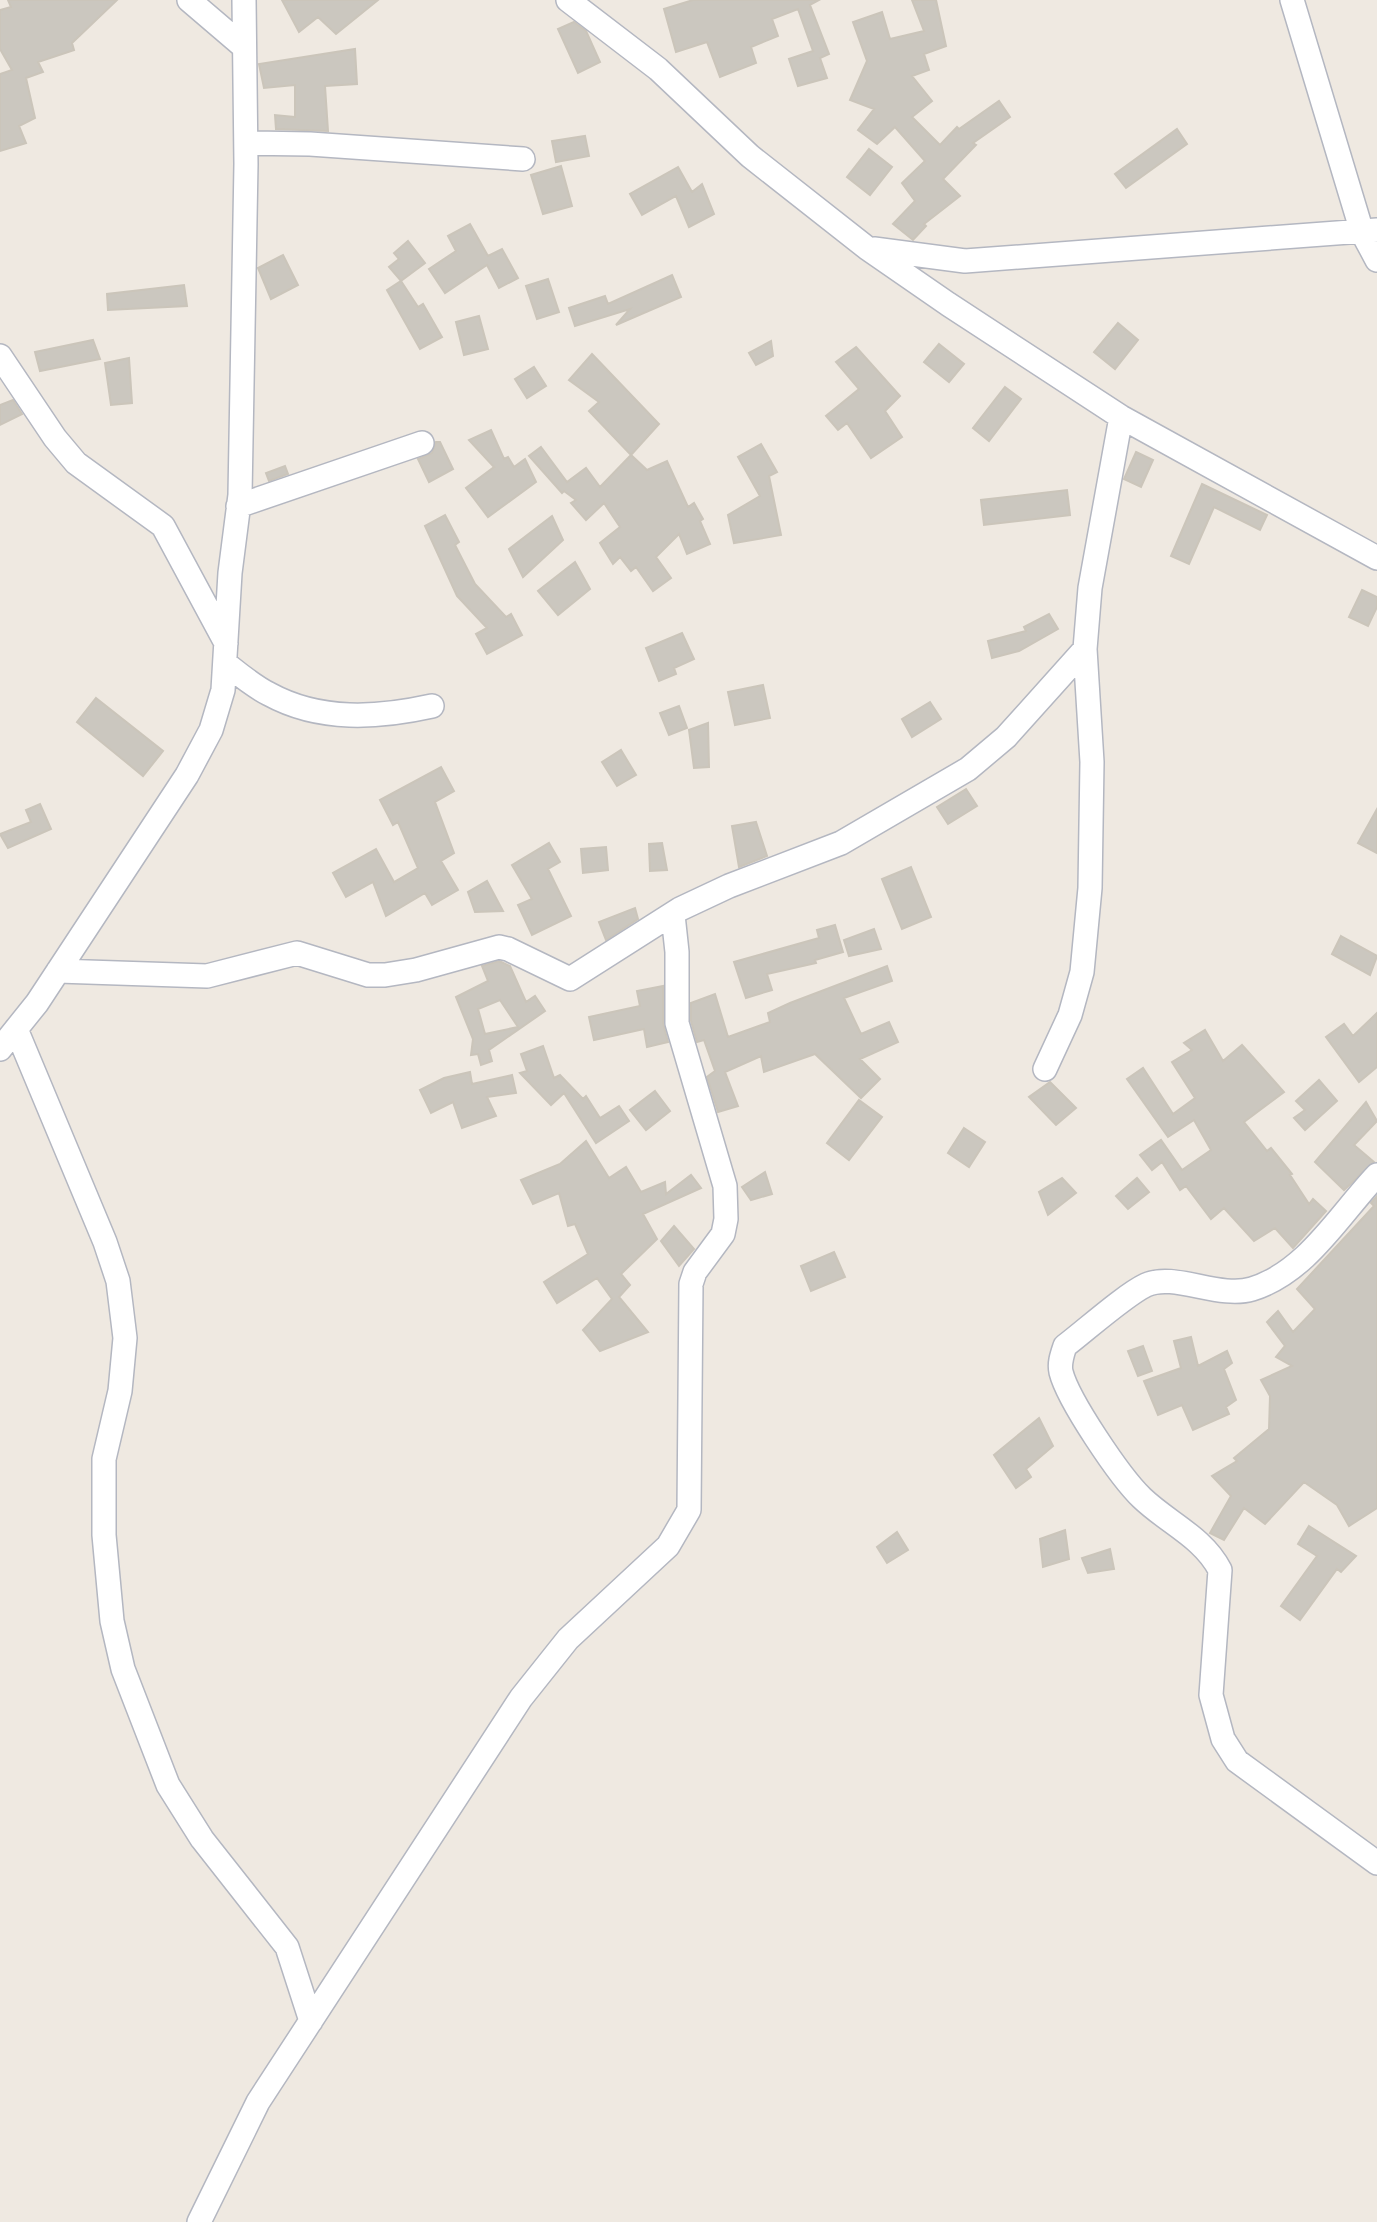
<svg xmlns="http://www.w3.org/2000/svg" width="1377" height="2222" font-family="Poppins,sans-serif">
<rect width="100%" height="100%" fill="#efe9e1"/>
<path fill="#cbc7bf" stroke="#cbc5ba" stroke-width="2" fill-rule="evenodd" d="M 8,0 L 117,0 L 72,43 L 74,50 L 38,62 L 43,72 L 26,78 L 35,118 L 19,126 L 26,143 L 0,151 L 0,74 L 12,70 L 0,49 L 0,10 L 11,7 Z
M 282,0 L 378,0 L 336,34 L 318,17 L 299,32 Z
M 693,0 L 819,0 L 810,5 L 829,54 L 820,58 L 827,78 L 798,86 L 789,59 L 813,51 L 798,9 L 772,19 L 778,36 L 751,47 L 756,63 L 720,77 L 707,42 L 676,52 L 664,9 Z
M 912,0 L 936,0 L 946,46 L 924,54 L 929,70 L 912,76 L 932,101 L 912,117 L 940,145 L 957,127 L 959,129 L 999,101 L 1010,117 L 973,143 L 976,145 L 943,179 L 960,196 L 924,224 L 926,226 L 913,240 L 893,224 L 915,201 L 902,183 L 925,161 L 895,127 L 877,144 L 858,130 L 874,109 L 850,100 L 867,61 L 853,22 L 882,12 L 890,39 L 924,31 Z
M 574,22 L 586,31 L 600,62 L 578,73 L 558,29 Z
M 355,49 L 357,84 L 325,86 L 328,131 L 276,129 L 275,115 L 295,117 L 295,85 L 264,88 L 259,64 Z
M 1177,129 L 1187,144 L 1126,188 L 1115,174 Z
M 585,136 L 589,156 L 556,162 L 552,141 Z
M 869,149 L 892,167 L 870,195 L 847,177 Z
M 561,166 L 572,206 L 543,214 L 531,175 Z
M 678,167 L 692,192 L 702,184 L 714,214 L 689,227 L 676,196 L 642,215 L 630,194 Z
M 470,224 L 488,256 L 502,249 L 518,278 L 499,288 L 487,265 L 445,293 L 429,269 L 456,251 L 448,236 Z
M 408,241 L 425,263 L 401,281 L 389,267 L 399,259 L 394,253 Z
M 283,255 L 298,285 L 271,299 L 258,268 Z
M 672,275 L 681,297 L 616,325 L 630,309 L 575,326 L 569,308 L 605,296 L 608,304 Z
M 548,279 L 559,312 L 537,319 L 526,286 Z
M 401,281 L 418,307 L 423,304 L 442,337 L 420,349 L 387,290 Z
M 184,285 L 187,306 L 108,310 L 107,294 Z
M 479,316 L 488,349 L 464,355 L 456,322 Z
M 1118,323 L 1138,340 L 1115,369 L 1094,352 Z
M 93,340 L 100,359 L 40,371 L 35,352 Z
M 771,341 L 773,356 L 756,365 L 749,353 Z
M 939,344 L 964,364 L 949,382 L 924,362 Z
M 856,347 L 900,396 L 885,411 L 902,437 L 871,458 L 847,423 L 838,430 L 826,416 L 859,389 L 836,362 Z
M 592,354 L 659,424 L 631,455 L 589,411 L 599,402 L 569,380 Z
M 129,358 L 132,403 L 111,405 L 105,363 Z
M 534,367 L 546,386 L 527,398 L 515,379 Z
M 1005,387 L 1021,399 L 989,441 L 973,428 Z
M 13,400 L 22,414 L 0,425 L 0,405 Z
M 491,430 L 504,459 L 508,457 L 514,467 L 525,459 L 536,482 L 488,517 L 466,488 L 494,467 L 469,440 Z
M 436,442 L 440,442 L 453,469 L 429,482 L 418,459 L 432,453 Z
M 761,444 L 777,472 L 769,476 L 781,535 L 734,543 L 728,515 L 760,496 L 738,457 Z
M 541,447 L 567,482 L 586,468 L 600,487 L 631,455 L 647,470 L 667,461 L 688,507 L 694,503 L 703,519 L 700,521 L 710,544 L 687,554 L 679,534 L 656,557 L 671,578 L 653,591 L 636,567 L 631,571 L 620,557 L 613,564 L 600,543 L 620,527 L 604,503 L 586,520 L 571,503 L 576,500 L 564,491 L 562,493 L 529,456 Z
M 1136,452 L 1153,460 L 1141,487 L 1124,479 Z
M 285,466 L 288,474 L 269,481 L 266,473 Z
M 1202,484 L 1267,515 L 1260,530 L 1214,507 L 1189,564 L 1171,556 Z
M 1067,490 L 1070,515 L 984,525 L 981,500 Z
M 445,515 L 459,542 L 455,545 L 475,584 L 506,617 L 511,614 L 522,635 L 487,654 L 476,634 L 487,628 L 457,596 L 425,526 Z
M 552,516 L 563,540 L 523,577 L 509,549 Z
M 575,562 L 590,589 L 558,615 L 538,591 Z
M 1362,590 L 1377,597 L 1377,607 L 1368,626 L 1349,617 Z
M 1049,614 L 1058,629 L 1019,651 L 992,658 L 988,641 L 1026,631 L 1024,627 Z
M 682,633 L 694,659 L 674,668 L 676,674 L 659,681 L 646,648 Z
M 763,685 L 770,718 L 735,725 L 728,692 Z
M 96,698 L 163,751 L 143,776 L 77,722 Z
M 930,702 L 941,719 L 912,737 L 902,719 Z
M 679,706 L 687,728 L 669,735 L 660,713 Z
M 708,723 L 709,767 L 694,768 L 689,730 Z
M 621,750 L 636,775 L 617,786 L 602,762 Z
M 441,767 L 454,791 L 435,802 L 454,853 L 441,861 L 458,890 L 432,905 L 425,893 L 386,916 L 373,882 L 346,897 L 333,873 L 376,849 L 394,882 L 418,868 L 398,822 L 393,825 L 380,800 Z
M 966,789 L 977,806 L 948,824 L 937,807 Z
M 40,804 L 51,829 L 8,848 L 0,834 L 31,822 L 26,810 Z
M 1377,809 L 1377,853 L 1358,843 Z
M 756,822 L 767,856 L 739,867 L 732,826 Z
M 549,843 L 560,862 L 548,869 L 571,916 L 532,935 L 518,905 L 532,899 L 512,865 Z
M 662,843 L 667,870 L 650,871 L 649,844 Z
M 606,847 L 608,870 L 583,873 L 581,849 Z
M 911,867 L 931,917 L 902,929 L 882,879 Z
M 487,881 L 503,911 L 475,912 L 468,892 Z
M 635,908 L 638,919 L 606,940 L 599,922 Z
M 835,925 L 843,952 L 815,960 L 816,963 L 767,974 L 772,990 L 746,998 L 734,962 L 819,938 L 817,930 Z
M 874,929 L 881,949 L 849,956 L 844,940 Z
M 1341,936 L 1377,956 L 1370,975 L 1332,954 Z
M 499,961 L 510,966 L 526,1002 L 535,996 L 545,1011 L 489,1050 L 492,1061 L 481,1065 L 478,1054 L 471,1055 L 473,1039 L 456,997 L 488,981 L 482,966 ZM 500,1000 L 518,1027 L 485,1034 L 478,1009 Z
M 887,966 L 892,981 L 844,998 L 861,1034 L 889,1022 L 898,1042 L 860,1059 L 880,1079 L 861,1098 L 815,1054 L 764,1072 L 761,1056 L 725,1072 L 738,1106 L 718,1112 L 707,1077 L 715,1071 L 704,1040 L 697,1042 L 691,1021 L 691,1003 L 715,994 L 728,1037 L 770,1022 L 768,1013 L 790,1003 Z
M 663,986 L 663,1023 L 668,1042 L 647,1047 L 644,1029 L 594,1040 L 589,1017 L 640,1006 L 637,991 Z
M 1377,1013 L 1377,1067 L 1359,1082 L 1326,1037 L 1344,1024 L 1353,1036 Z
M 1205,1030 L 1223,1061 L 1242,1045 L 1284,1092 L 1244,1122 L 1267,1151 L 1271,1148 L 1292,1174 L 1290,1175 L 1309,1204 L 1313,1199 L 1326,1211 L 1293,1248 L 1275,1228 L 1254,1241 L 1224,1208 L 1211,1219 L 1186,1186 L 1180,1190 L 1162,1162 L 1152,1170 L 1140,1155 L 1161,1140 L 1182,1170 L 1211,1150 L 1194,1120 L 1168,1137 L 1127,1079 L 1143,1068 L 1173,1114 L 1195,1098 L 1172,1062 L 1192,1050 L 1184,1043 Z
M 543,1046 L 554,1078 L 560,1075 L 583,1099 L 586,1096 L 600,1118 L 619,1106 L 629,1121 L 596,1143 L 564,1093 L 551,1105 L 520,1073 L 527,1071 L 521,1054 Z
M 470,1072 L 472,1084 L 512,1075 L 516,1093 L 487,1097 L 496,1116 L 462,1128 L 453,1102 L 431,1113 L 420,1090 L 444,1078 Z
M 1319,1080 L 1337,1101 L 1305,1130 L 1294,1118 L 1305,1110 L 1296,1101 Z
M 1050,1082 L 1076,1108 L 1056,1125 L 1029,1097 Z
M 655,1091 L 670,1111 L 646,1130 L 630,1110 Z
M 859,1100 L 882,1117 L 849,1160 L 827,1143 Z
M 1366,1102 L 1377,1121 L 1354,1145 L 1374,1162 L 1344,1190 L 1315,1162 Z
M 964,1128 L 985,1142 L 969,1167 L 948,1153 Z
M 586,1141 L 609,1178 L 626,1167 L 641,1192 L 665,1182 L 666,1194 L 691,1175 L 701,1188 L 643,1214 L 657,1239 L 621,1274 L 630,1285 L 619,1297 L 648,1332 L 600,1351 L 583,1330 L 612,1299 L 597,1278 L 557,1303 L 544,1282 L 588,1254 L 575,1224 L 568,1226 L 559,1193 L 533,1204 L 521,1180 L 560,1164 Z
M 765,1172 L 772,1194 L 751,1200 L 742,1187 Z
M 1062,1178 L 1076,1193 L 1048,1215 L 1039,1192 Z
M 1137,1178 L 1149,1192 L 1128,1209 L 1116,1196 Z
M 1377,1196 L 1377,1508 L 1349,1526 L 1337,1505 L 1304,1482 L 1265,1524 L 1244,1508 L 1224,1540 L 1210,1533 L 1231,1496 L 1212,1476 L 1237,1461 L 1234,1458 L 1269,1429 L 1270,1396 L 1261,1380 L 1292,1366 L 1276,1357 L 1285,1346 L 1267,1322 L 1278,1311 L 1293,1332 L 1315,1309 L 1297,1289 L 1374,1206 L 1371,1203 Z
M 674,1226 L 694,1249 L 679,1266 L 661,1241 Z
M 834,1252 L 845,1277 L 811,1291 L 801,1266 Z
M 1191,1337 L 1198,1366 L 1227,1351 L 1232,1363 L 1224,1369 L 1236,1400 L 1226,1407 L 1229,1414 L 1193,1430 L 1182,1405 L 1158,1415 L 1144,1381 L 1181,1368 L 1174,1341 Z
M 1143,1346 L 1152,1371 L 1138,1376 L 1128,1351 Z
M 1039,1418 L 1053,1446 L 1026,1469 L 1031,1477 L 1016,1488 L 994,1455 Z
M 1309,1526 L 1356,1556 L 1341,1572 L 1337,1569 L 1300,1620 L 1281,1606 L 1317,1556 L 1298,1544 Z
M 1065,1530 L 1069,1559 L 1043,1567 L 1040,1539 Z
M 897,1532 L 908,1550 L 887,1563 L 877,1547 Z
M 1110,1549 L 1114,1569 L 1088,1573 L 1082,1558 Z"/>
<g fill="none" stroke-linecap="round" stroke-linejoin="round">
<g stroke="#b4b7c1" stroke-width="26">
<path id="minor" d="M 189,0 L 244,47
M 568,0 L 658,69 L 750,156 L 867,248 L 948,304 L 1121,417 L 1377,558
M 1292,0 L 1362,232 L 1377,260
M 246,143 L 310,144 L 523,159
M 874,249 L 965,261 L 1377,230
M 0,356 L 55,438 L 76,463 L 163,526 L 226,643
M 238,506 L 422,443
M 225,663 C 239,674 253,686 269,694 C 320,722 378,718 432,706
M 58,971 L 207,976 L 297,953 L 368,975 L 385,975 L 416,970 L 499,947 L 508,949 L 570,979 L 680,909 L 729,886 L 841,843 L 968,769 L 1006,737 L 1085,649
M 16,1029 L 105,1242 L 118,1281 L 125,1338 L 120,1391 L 104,1459 L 104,1535 L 112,1621 L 123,1669 L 168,1785 L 202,1839 L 287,1947 L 311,2021
M 0,1049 L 37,1003 L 187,775 L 211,730 L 223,690 L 230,573 L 240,495 L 246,164 L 244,0
M 1045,1069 L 1070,1015 L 1082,972 L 1090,888 L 1092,762 L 1085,649 L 1090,588 L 1121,417
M 1377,1175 C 1339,1215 1307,1272 1252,1289 C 1219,1299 1174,1272 1146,1285 C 1125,1295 1086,1330 1065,1346 C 1062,1355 1059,1363 1061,1372 C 1068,1400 1120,1477 1142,1498 C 1168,1523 1203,1537 1220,1570 L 1211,1695 L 1223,1739 L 1237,1761 L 1377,1863
M 199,2222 L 258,2102 L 521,1698 L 568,1639 L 668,1546 L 689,1510 L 691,1284 L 695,1272 L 723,1234 L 726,1219 L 725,1186 L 677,1023 L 677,952 L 673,915"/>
</g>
<use href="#minor" stroke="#fff" stroke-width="23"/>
</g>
</svg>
